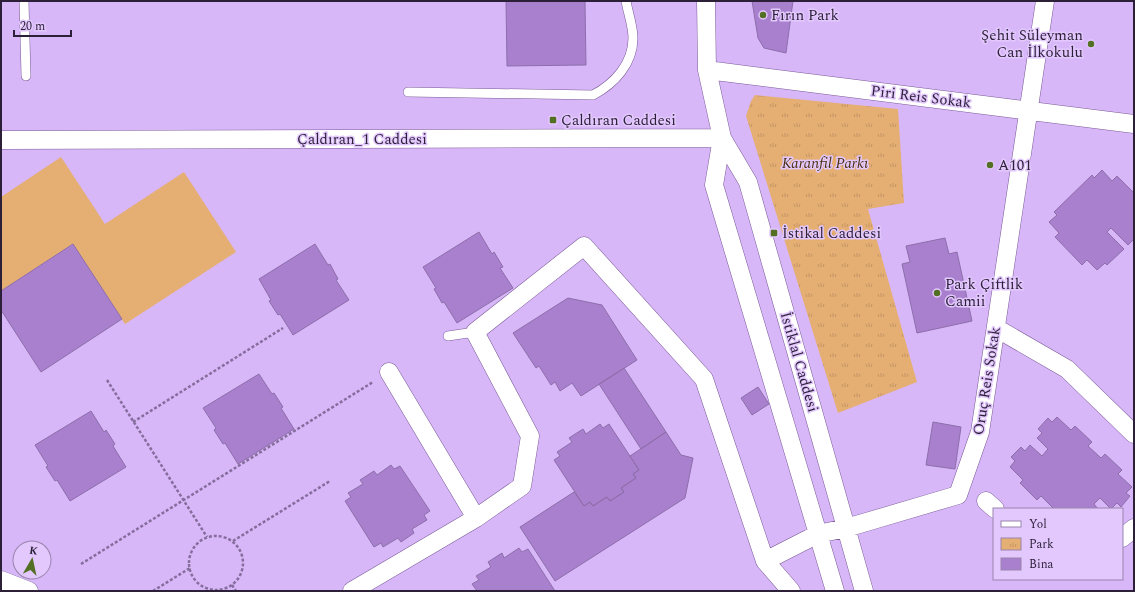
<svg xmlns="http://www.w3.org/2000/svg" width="1135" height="592" font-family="Spectral,serif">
<defs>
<pattern id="park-tufts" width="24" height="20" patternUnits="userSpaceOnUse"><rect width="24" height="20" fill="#e5ae73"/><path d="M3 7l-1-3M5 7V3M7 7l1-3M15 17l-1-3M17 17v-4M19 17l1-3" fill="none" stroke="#c59564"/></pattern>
</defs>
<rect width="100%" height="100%" fill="#d8b7f9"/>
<path fill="url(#park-tufts)" d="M 755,95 L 898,109 L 904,203 L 868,209 L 917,382 L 838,413 L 746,116 L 751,101 Z"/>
<path fill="#e5ae73" d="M 61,157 L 105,224 L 184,172 L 236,252 L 125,324 L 73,244 L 1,291 L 1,197 Z"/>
<path fill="#a980ce" stroke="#8d6eaa" d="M 506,1 L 585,1 L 586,65 L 507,66 Z
M 752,1 L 793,1 L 786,53 L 764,48 L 758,38 Z
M 1102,170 L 1112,181 L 1117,176 L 1134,193 L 1134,239 L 1128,245 L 1111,228 L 1107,232 L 1124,249 L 1107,265 L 1105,263 L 1097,270 L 1087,260 L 1082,265 L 1055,237 L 1059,233 L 1049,222 L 1057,215 L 1054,212 L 1092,175 L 1094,178 Z
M 479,232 L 492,254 L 494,252 L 503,267 L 500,268 L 513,288 L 457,323 L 444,302 L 442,303 L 434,289 L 436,288 L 423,267 Z
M 945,238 L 949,254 L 957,252 L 972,321 L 917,333 L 902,264 L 910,262 L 906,246 Z
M 73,244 L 122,319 L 41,372 L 1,310 L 1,291 Z
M 315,244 L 328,265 L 330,264 L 338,279 L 336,280 L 349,300 L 293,335 L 280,314 L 278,315 L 269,301 L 271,300 L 259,279 Z
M 568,298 L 602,305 L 637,360 L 581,396 L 572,383 L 560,391 L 555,382 L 551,385 L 539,366 L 536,368 L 513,333 Z
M 624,368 L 666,432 L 641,449 L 599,384 Z
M 259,374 L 272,394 L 274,393 L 283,407 L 281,408 L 294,429 L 238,464 L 225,443 L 223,444 L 214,430 L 216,428 L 203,408 Z
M 758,387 L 769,404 L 752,415 L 741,398 Z
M 91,411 L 104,432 L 106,430 L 115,444 L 113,446 L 126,467 L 70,501 L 57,480 L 55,481 L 46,467 L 48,466 L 35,445 Z
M 1057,417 L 1071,430 L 1075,426 L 1092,442 L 1088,446 L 1101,458 L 1105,454 L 1122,470 L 1118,474 L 1132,487 L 1126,493 L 1130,496 L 1121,507 L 1117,503 L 1111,509 L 1100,498 L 1094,504 L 1098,509 L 1052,509 L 1053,508 L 1041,496 L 1037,500 L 1020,483 L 1023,480 L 1010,467 L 1015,461 L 1011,457 L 1021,447 L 1025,451 L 1030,445 L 1042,456 L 1048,449 L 1037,438 L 1042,433 L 1038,429 L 1048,418 L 1052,422 Z
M 933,422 L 961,427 L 955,469 L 926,465 Z
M 600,424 L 603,428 L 609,424 L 639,470 L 633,474 L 636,478 L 621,488 L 624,492 L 610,501 L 607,497 L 593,506 L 590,502 L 584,506 L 554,460 L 560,456 L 557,452 L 572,442 L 569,438 L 583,429 L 586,434 Z
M 666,432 L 681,455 L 693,458 L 685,498 L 555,581 L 520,527 L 574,492 L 584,506 L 590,502 L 593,506 L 607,497 L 610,501 L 624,492 L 621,488 L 636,478 L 633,474 L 639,470 L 630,456 Z
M 391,465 L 394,469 L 400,466 L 430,511 L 424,515 L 427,520 L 412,529 L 414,533 L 401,542 L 398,538 L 383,547 L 381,543 L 374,547 L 345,501 L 351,497 L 348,493 L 363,484 L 360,480 L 374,471 L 377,475 Z
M 519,548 L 522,552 L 528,549 L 555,591 L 477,591 L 472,584 L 479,580 L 476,576 L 491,567 L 488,562 L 502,553 L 504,558 Z"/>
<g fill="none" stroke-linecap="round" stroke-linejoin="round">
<g stroke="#7a5b96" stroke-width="10">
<path id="lane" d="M 24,1 L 26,76
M 408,92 L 593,95 C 614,84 633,64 633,38 C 633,26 628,13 626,1
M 448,336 L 475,332"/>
</g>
<g stroke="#7a5b96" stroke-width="19">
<path id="street" d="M 706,1 L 707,70 L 722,138 L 748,182 L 864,591
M 707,70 L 1134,124
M 722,138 L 714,185 L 835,591
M 1,140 L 722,138
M 996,328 L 1067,369 L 1134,434
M 389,372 L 476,518
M 986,501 L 995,509
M 1122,538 L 1134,528
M 765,561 L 818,534 L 846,528 L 958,495 L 980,432 L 1045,1
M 1,580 L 29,591
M 352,591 L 476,518 L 522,486 L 530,436 L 475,332 L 584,246 L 704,379 L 765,561 L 791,591"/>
</g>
<path stroke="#856d9c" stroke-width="2.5" stroke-dasharray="3 2" stroke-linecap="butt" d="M 107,380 L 207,537
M 133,422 L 283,328
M189 563a27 27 0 1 1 54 0a27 27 0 1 1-54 0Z
M 233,541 L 330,481
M 81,564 L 373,382
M 232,585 L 236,591
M 153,591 L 190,568"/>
<use href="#lane" stroke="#fff" stroke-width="9"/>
<use href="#street" stroke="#fff" stroke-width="18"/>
</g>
<g fill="#526f23" stroke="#e2c8fd" stroke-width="1.5">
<circle cx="763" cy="15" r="4"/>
<circle cx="1091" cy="44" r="4"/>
<rect x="549" y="116" width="8" height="8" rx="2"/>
<circle cx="990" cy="165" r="4"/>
<rect x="770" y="229" width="8" height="8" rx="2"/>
<circle cx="937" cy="293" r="4"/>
</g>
<g text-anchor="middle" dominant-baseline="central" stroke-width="3" stroke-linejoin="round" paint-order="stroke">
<g font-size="15" fill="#2c1f38" stroke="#e2c8fd" text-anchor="start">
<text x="771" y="15">Fırın Park</text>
<text x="1083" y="35" text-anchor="end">Şehit Süleyman<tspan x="1083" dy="17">Can İlkokulu</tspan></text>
<text x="561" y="120">Çaldıran Caddesi</text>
<text x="998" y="165">A101</text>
<text x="782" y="233">İstikal Caddesi</text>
<text x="945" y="284">Park Çiftlik<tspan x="945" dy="17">Camii</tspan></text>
</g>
<g font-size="15" fill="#2c1f38" stroke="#e2c8fd">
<text transform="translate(921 97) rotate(7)">Piri Reis Sokak</text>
<text x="362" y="139">Çaldıran_1 Caddesi</text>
<text transform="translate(799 362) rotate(74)">İstiklal Caddesi</text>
<text transform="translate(987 381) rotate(-81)">Oruç Reis Sokak</text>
</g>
<g font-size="15" font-style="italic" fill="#4d3213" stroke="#e2c8fd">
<text x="825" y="163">Karanfil Parkı</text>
</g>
</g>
<rect width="1135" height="592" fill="none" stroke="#2c1f38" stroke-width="4"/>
<rect x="993" y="508" width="130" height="72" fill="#e2c8fd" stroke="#9984ae"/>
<rect x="1001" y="521" width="20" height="6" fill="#ffffff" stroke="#9984ae"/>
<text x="1029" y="528" font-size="12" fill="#2c1f38">Yol</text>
<rect x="1001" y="538" width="20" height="12" fill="url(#park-tufts)" stroke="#9984ae"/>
<text x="1029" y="548" font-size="12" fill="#2c1f38">Park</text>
<rect x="1001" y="558" width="20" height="12" fill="#a980ce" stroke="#9984ae"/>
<text x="1029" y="568" font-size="12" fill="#2c1f38">Bina</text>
<g transform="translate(32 560) rotate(9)"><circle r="19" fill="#e2c8fd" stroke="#9984ae"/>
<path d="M0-3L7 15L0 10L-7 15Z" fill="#526f23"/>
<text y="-6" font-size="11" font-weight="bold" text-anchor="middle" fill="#2c1f38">K</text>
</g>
<path d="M14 30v6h57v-6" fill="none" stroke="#2c1f38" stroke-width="2"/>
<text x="20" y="30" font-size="12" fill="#2c1f38" stroke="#e2c8fd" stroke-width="3" paint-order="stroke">20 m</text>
</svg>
